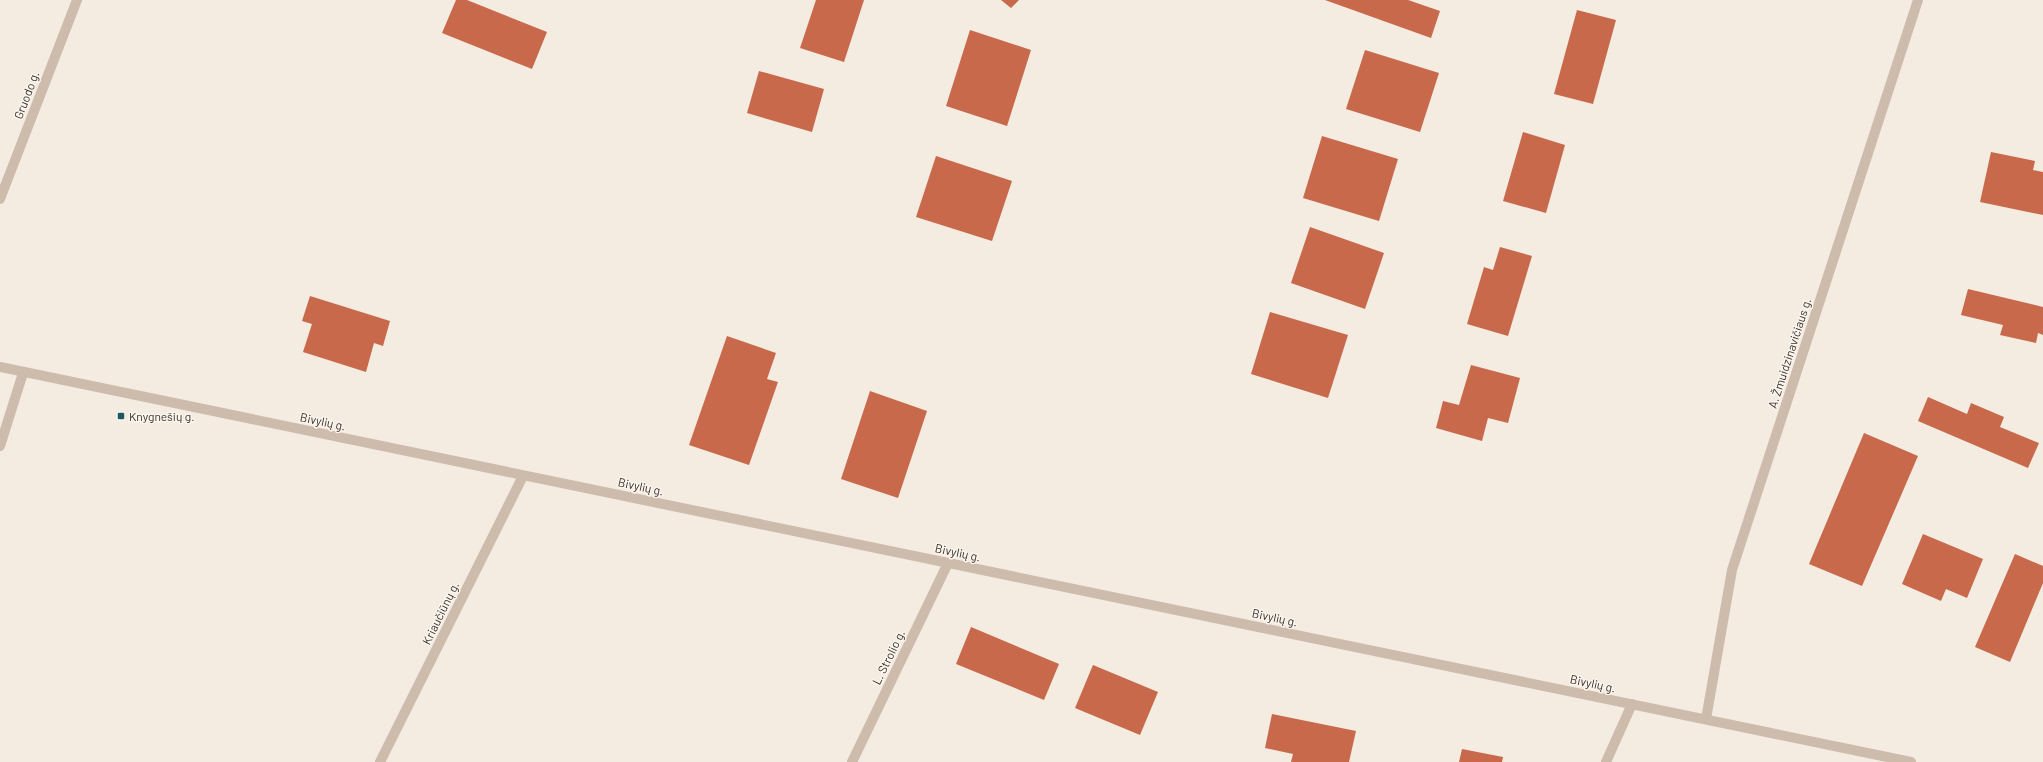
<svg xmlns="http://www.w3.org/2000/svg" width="2043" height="762" font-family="Barlow,sans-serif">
<rect width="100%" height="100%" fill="#f4ebe1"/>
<path fill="#c8694b" d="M 456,0 L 467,0 L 547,32 L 532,69 L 442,33 Z
M 816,0 L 864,0 L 844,62 L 800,48 Z
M 1001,0 L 1019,0 L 1011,8 Z
M 1325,0 L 1408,0 L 1440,11 L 1431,38 Z
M 1577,10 L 1616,20 L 1593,104 L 1554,94 Z
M 970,30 L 1031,50 L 1007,126 L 946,106 Z
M 1365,50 L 1439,73 L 1420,132 L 1346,109 Z
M 759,71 L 824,89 L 812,132 L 747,113 Z
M 1523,132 L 1565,145 L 1546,213 L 1503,201 Z
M 1322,136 L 1398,159 L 1379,221 L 1303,198 Z
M 1991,152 L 2035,161 L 2033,170 L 2043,172 L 2043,215 L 1980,202 Z
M 936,156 L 1012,181 L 992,241 L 916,217 Z
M 1310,227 L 1384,253 L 1365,309 L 1291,283 Z
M 1500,247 L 1532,256 L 1508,336 L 1467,324 L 1484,267 L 1493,270 Z
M 1968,289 L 2043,307 L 2043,335 L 2038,333 L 2036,343 L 2000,335 L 2003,325 L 1961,315 Z
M 310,296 L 390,321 L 383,346 L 374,343 L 366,372 L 303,352 L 312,324 L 302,321 Z
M 1270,312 L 1348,335 L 1328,398 L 1251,374 Z
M 727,336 L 776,353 L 767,379 L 778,382 L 749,465 L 689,445 Z
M 1471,365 L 1520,378 L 1508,423 L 1488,418 L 1482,441 L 1436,428 L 1443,401 L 1459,405 Z
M 870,391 L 927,411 L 898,498 L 841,479 Z
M 1928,397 L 1967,414 L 1971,403 L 2004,417 L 2000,427 L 2039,443 L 2028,468 L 1918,421 Z
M 1864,433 L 1918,456 L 1862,586 L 1809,564 Z
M 1923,534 L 1983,559 L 1967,598 L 1946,589 L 1941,601 L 1902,584 Z
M 2015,554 L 2043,566 L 2043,583 L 2010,662 L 1975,647 Z
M 971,627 L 1059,664 L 1044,700 L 956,664 Z
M 1093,665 L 1158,692 L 1140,735 L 1075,708 Z
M 1272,714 L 1356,731 L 1349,762 L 1291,762 L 1293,754 L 1265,748 Z
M 1462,749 L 1503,757 L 1502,762 L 1459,762 Z"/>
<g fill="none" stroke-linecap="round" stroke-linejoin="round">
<path stroke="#cdbbac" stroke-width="10" d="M 0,199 L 77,0
M 0,446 L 23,373
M 1706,719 L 1732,570 L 1918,0
M 380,762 L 523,476
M 852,762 L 948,563
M 1606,762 L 1632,704"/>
<path stroke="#cdbbac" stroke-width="10" d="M 0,367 L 1911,762"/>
</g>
<rect fill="#1f5a5e" stroke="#fbf5ee" stroke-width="1.5" x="117" y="412" width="8" height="8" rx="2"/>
<g text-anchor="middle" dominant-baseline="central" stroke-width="3" stroke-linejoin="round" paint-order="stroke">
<g font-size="12" fill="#3b302b" stroke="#fbf5ee">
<text transform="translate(26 95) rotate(-69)">Gruodo g.</text>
<text transform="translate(1789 353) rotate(-72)">A. Žmuidzinavičiaus g.</text>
<text transform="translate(323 421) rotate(12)">Bivylių g.</text>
<text transform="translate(641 486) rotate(12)">Bivylių g.</text>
<text transform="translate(958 552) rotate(12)">Bivylių g.</text>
<text transform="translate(440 613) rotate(-64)">Kriaučiūnų g.</text>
<text transform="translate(1275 617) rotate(12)">Bivylių g.</text>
<text transform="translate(888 657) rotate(-64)">L. Strolio g.</text>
<text transform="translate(1593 683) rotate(12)">Bivylių g.</text>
</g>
<g font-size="12" fill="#3b302b" stroke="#fbf5ee" text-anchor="start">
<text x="129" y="416">Knygnešių g.</text>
</g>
</g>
</svg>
